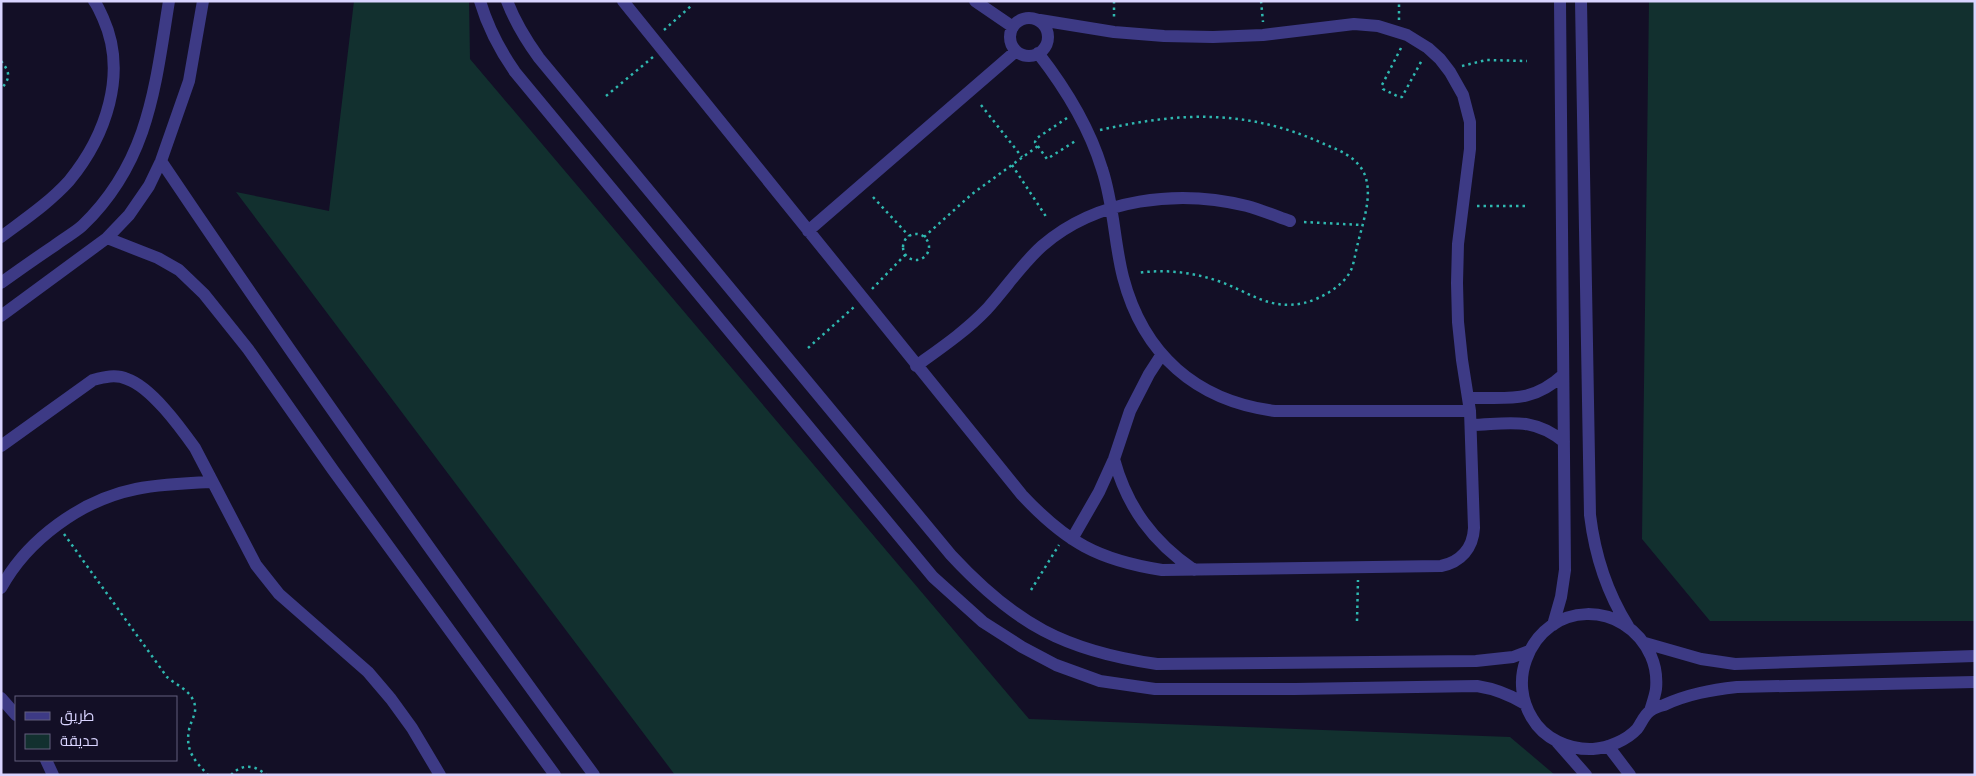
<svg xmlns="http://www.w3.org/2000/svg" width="1976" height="776" font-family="'Space Grotesk',Cairo,sans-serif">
<rect width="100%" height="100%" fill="#130f26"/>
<path fill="#12302f" d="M 354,1 L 469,1 L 470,59 L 1029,719 L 1510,737 L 1555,775 L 675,775 L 236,192 L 329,211 Z
M 1649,1 L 1975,1 L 1975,621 L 1710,621 L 1642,539 Z"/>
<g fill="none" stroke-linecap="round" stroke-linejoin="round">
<path stroke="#2fb8b0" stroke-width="2.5" stroke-dasharray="2.5 4" stroke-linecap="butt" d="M 1114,1 L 1114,20
M 1261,1 L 1263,22
M 1399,20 L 1399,1
M 664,30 L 691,6
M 1401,48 L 1382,85 L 1383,89 L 1399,97 L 1402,97 L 1422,60
M 1,61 C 10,72 11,78 1,89
M 1462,66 L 1486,60 L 1527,61
M 606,96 L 653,57
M 981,105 L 1022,157
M 1067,118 L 1037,138 L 1035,142 L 1047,159 L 1077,140
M 1100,130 C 1180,112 1246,109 1322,143 C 1338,150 1356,156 1364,173 C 1374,195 1362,224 1357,247 C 1355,254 1354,265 1350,272 C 1342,287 1320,299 1304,303 C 1269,311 1248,291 1218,281 C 1192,272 1164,269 1137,273
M 1012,165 L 1047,218
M 873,197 L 909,236
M 1477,206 L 1528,206
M 1304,222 L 1362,225
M903 247a13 13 0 1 1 26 0a13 13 0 1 1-26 0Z
M 924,237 L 972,194 L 1038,146
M 872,289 L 906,254
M 808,348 L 854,307
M 64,534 L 167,677 C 175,684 189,690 193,700 C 199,712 191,719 189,730 C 185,751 195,761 208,775
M 1031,590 L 1059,545
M 1357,621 L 1358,580
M 231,775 C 242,763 256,765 266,775"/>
<path stroke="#3d3a85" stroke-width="12" d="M 480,1 C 488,28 499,49 515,72 L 933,577 L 983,622 L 1022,647 L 1056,665 L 1100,681 L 1155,689 L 1295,689 L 1477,686 C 1496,689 1509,694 1525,704
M 507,1 C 515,22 526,40 539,58 L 951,555 C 1015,624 1065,651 1157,664 L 1476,661 L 1513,657 L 1529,651
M 623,1 L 1022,495 C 1066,542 1098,560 1162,570 L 1441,566 C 1461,562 1473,548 1474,528 L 1470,411 L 1462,360 L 1458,322 L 1457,283 L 1458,244 L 1470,149 L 1470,122 L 1463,95 L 1450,72 L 1440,59 L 1428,48 L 1407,35 L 1378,26 L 1354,24 L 1263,35 L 1213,37 L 1164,36 L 1114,32 L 1040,20
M 975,1 L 1013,27
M 1581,1 L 1590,515 C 1595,556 1606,591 1628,626
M1010 37a19 19 0 1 1 38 0a19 19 0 1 1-38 0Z
M 1038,53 C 1066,89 1089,126 1102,169 C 1114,205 1114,242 1123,277 C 1143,354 1196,401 1275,411 L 1470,411
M 161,161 C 301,369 446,573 594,775
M 808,231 L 1016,51
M 1,237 C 25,219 49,203 69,181 C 106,136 128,73 103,18 C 100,12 98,6 94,1
M 107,238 L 158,258 L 179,270 L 204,294 L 248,349 L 333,470 L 555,775
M 1,283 C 19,270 36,258 54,246 C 63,239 74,233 82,226 C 149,162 155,87 169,1
M 1,316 L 107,238 L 129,215 L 149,186 L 161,161 L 189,81 L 203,1
M 916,366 C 941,348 966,331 987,309 C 1006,288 1021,265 1042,246 C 1097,198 1179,189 1247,206 C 1261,210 1276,216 1290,221
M 1468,398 C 1508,397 1531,404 1563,375
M 1471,425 C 1508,424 1533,416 1564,442
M 1,446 L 93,380 C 104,377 116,374 127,379 C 151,387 180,427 195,448 L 256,565 L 279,594 L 368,672 L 391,699 L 412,728 L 440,775
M 1114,459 C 1127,507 1153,542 1194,570
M 1072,539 L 1099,492 L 1114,459 L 1130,411 L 1149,374 L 1162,354
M 1,588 C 27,540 81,500 136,489 C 161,484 187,483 212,482
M 1553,625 L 1561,597 L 1565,570 L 1560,1
M 1645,643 L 1701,659 L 1735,664 L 1975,656
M 1,698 L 16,715
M 1650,711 C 1652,704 1655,696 1656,689 C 1657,678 1655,665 1651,656 C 1625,599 1547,600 1526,660 C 1519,679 1521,700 1532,718 C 1544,739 1569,750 1593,749 C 1608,748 1627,740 1637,729 C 1641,724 1644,715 1650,711 C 1654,708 1660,706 1664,705 C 1688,694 1711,690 1737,687 L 1975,682
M 1557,742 L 1586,775
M 1608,746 L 1630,775
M 46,760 L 53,775"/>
</g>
<rect width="1976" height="776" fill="none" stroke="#d9d4ff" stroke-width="5"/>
<rect x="15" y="696" width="162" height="65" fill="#130f26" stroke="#625e7d"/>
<rect x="25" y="712" width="25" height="8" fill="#3d3a85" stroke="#625e7d"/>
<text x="60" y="721" font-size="15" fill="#d9d4ff">طريق</text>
<rect x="25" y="734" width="25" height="15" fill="#12302f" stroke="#625e7d"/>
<text x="60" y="746" font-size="15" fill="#d9d4ff">حديقة</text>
</svg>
